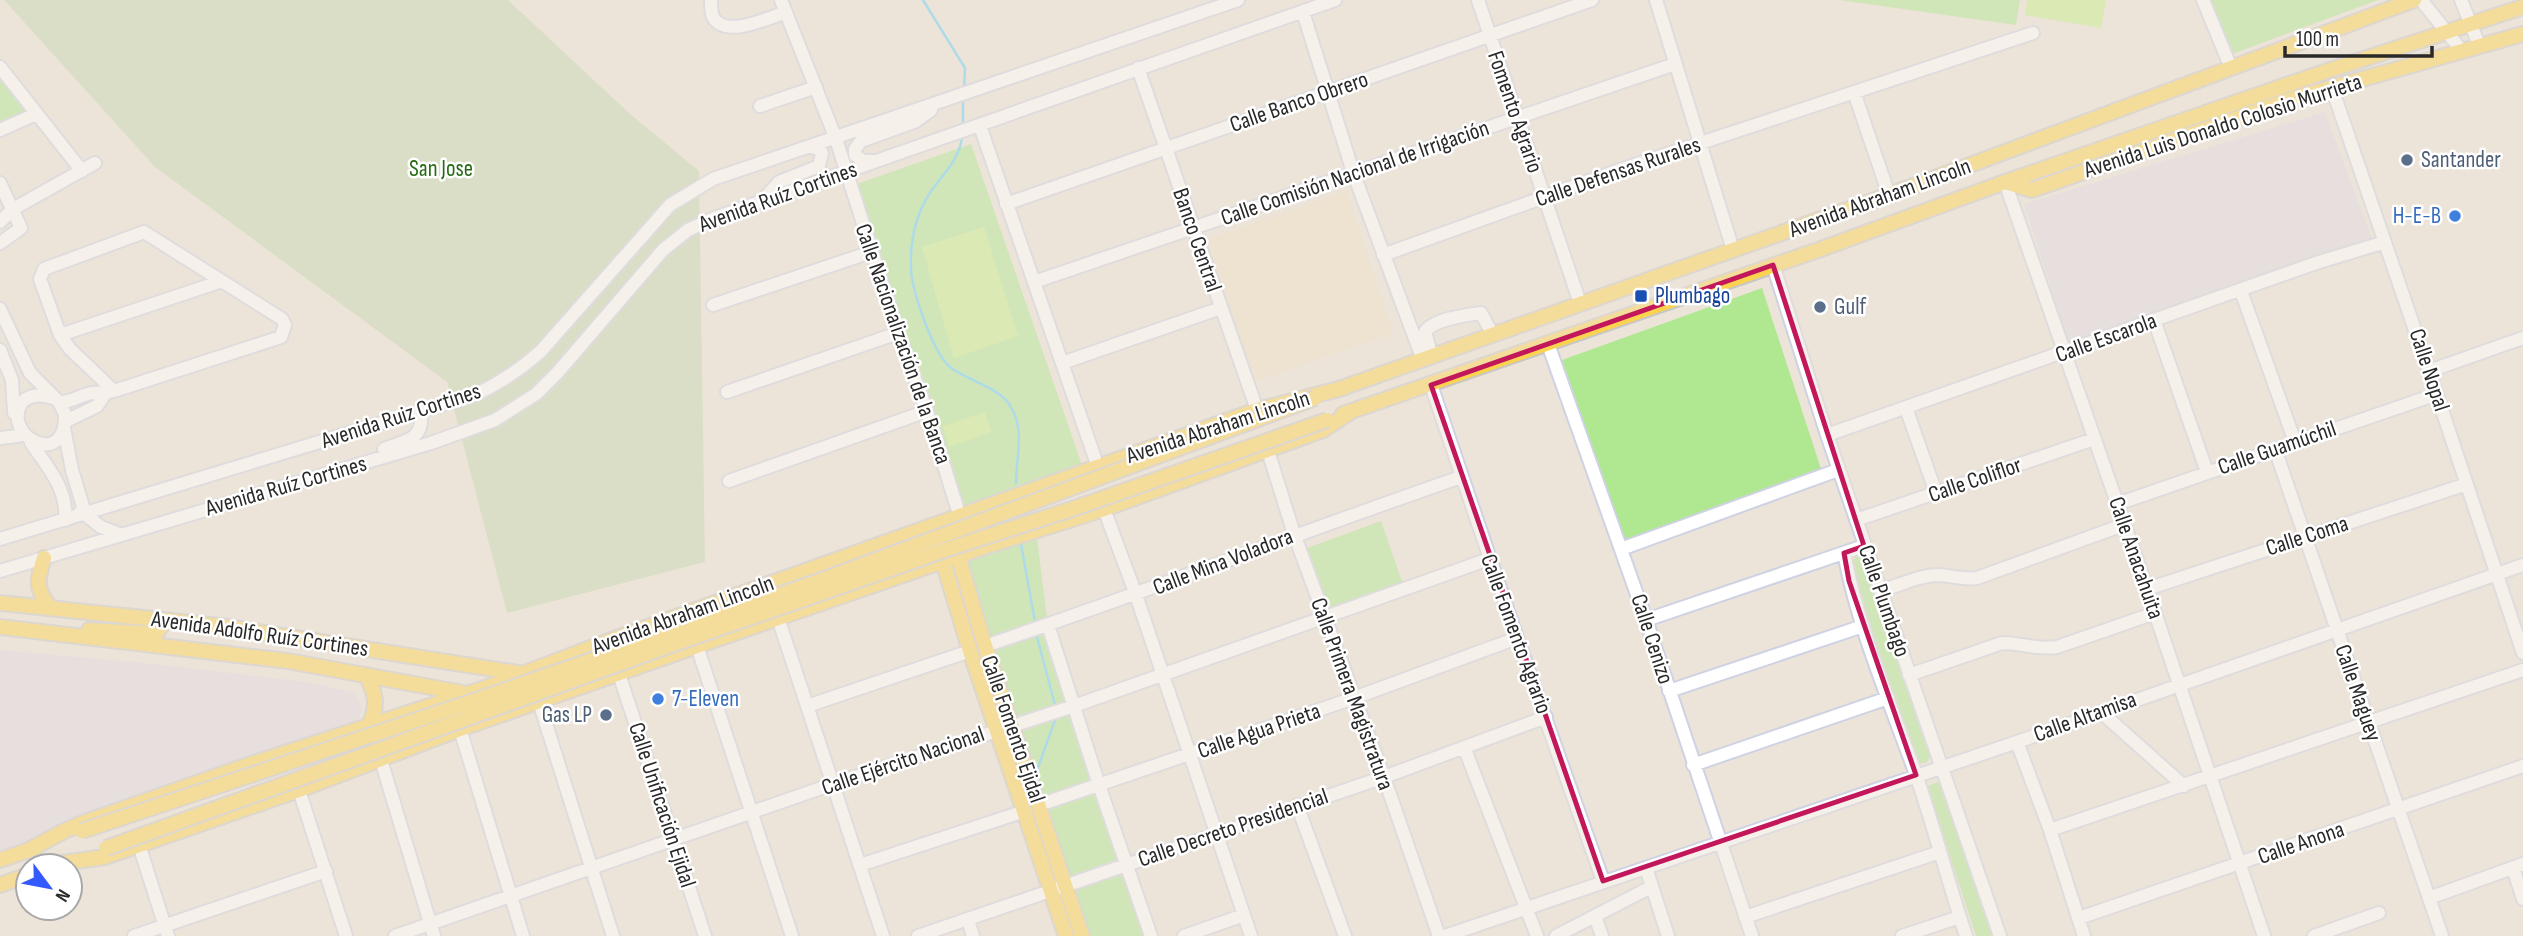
<svg xmlns="http://www.w3.org/2000/svg" width="2523" height="936" font-family="'Sofia Sans Condensed',sans-serif">
<rect width="100%" height="100%" fill="#ede4d9"/>
<path fill="#dddae4" d="M 2325,112 L 2372,239 L 2069,344 L 2024,204 Z
M 0,650 L 165,665 L 306,682 L 356,693 L 363,709 L 355,725 L 0,851 Z"/>
<path fill="#f0e2c7" d="M 1346,191 L 1393,333 L 1251,383 L 1203,241 Z"/>
<path fill="#afe890" d="M 1839,0 L 2020,0 L 2016,25 Z
M 2209,0 L 2378,0 L 2232,54 Z
M 0,80 L 26,112 L 0,122 Z
M 971,144 L 1083,468 L 963,513 L 851,186 Z
M 1762,288 L 1822,472 L 1624,540 L 1562,360 Z
M 1381,521 L 1404,587 L 1330,609 L 1307,548 Z
M 1036,530 L 1048,625 L 1151,936 L 1082,936 L 959,556 Z
M 1856,556 L 1864,558 L 1932,755 L 1926,763 L 1920,763 L 1915,760 L 1851,565 Z
M 1941,781 L 1992,936 L 1976,936 L 1927,786 Z"/>
<path fill="#c3d8af" d="M 4,0 L 508,0 L 630,114 L 699,171 L 705,562 L 507,613 L 447,382 L 155,167 Z"/>
<path fill="#c6f08b" d="M 2027,0 L 2106,0 L 2101,28 L 2025,15 Z
M 984,227 L 1018,336 L 954,358 L 922,247 Z
M 985,412 L 991,432 L 949,447 L 943,426 Z"/>
<g fill="none" stroke-linecap="round" stroke-linejoin="round">
<path stroke="#62d1f8" stroke-width="2.5" d="M 923,0 L 965,68 L 964,89
M 963,125 L 963,100
M 962,137 C 959,162 940,176 928,196 C 914,219 910,243 911,269 C 912,291 933,353 950,367 C 968,381 996,386 1009,404 C 1026,429 1016,456 1016,483
M 1021,544 L 1035,622
M 1037,637 L 1055,705
M 1036,773 L 1055,720"/>
<g stroke="#ced2e3" stroke-width="16">
<path id="minor" d="M 711,0 C 711,4 711,13 713,17 C 725,39 768,18 786,12
M 781,0 L 836,139 L 898,333 L 927,411 L 960,517
M 1478,0 L 1580,303
M 1656,0 L 1733,250
M 2203,0 L 2231,68
M 2421,0 L 2462,51
M 2461,0 L 2479,45
M 1303,12 L 1353,172 L 1423,360
M 0,67 L 82,171
M 1138,68 L 1257,410
M 2332,88 L 2429,371 L 2523,653
M 1854,92 L 1889,195
M 760,106 L 816,87
M 980,126 L 1098,467
M 0,130 L 36,114
M 875,161 L 863,161 L 855,155 L 855,149 L 861,141 L 916,121 L 931,110
M 2005,182 L 2147,589 L 2264,936
M 0,183 L 21,228 L 0,243
M 764,199 L 779,182 L 819,166 L 822,153 L 819,149 L 810,147
M 1006,204 L 1592,0
M 0,222 L 13,209 L 95,163
M 1383,255 L 1625,168 L 2033,33
M 1773,265 L 1827,435 L 2000,936
M 1034,282 L 1675,64
M 2241,291 L 2295,442
M 713,305 L 871,252
M 0,309 L 30,373 L 59,402 L 65,414 C 67,471 0,436 22,402 C 31,394 42,394 53,398
M 2154,320 L 2207,472
M 60,335 L 222,281
M 1548,344 L 1646,620 L 1752,936
M 0,350 L 12,380 L 14,413
M 1432,357 L 1425,332 C 1433,319 1466,315 1481,313 L 1493,335
M 1062,363 L 1221,308
M 2429,371 L 2523,338
M 1431,385 L 1517,638 L 1603,881
M 727,392 L 898,333
M 59,402 C 71,403 80,395 92,393 C 100,392 106,393 114,391 L 281,337 L 285,325 L 282,319 L 144,232 L 44,269 L 40,279 L 60,335 L 70,349 L 114,391
M 1906,408 L 1936,493
M 66,421 L 97,406 L 105,394
M 64,428 L 72,470 L 85,513
M 1827,435 L 2316,263 L 2385,242
M 0,438 L 18,436
M 31,443 C 48,467 68,490 65,520
M 384,449 C 405,441 424,440 421,413
M 2275,449 L 2442,936
M 1268,451 L 1294,534 L 1384,777 L 1439,936
M 729,481 L 927,411
M 2117,504 L 2437,394
M 1104,509 L 1136,595 L 1251,936
M 81,511 L 101,527 L 122,535
M 1856,520 L 2094,439
M 0,539 L 477,394 C 501,382 521,369 541,351 L 670,205 L 713,179 L 1238,0
M 1621,549 L 1838,470
M 1844,553 C 1858,628 1889,700 1915,772 C 1934,826 1948,882 1966,936
M 0,571 L 431,443 L 495,420 L 536,394 L 558,372 L 663,250 L 688,230 L 714,218 L 1335,0
M 2147,589 L 2467,484
M 1880,591 C 1898,586 1919,575 1939,575 C 1952,576 1963,580 1977,578 L 2123,525
M 778,618 L 883,936
M 1646,620 L 1864,546
M 1048,625 L 1099,785 L 1151,936
M 697,646 L 792,936
M 985,646 C 1145,592 1302,532 1461,477
M 619,674 L 705,936
M 1909,675 L 2002,643 C 2021,643 2037,650 2057,647 L 2155,613
M 1669,691 L 1863,626
M 539,702 L 613,936
M 807,706 L 970,651
M 2101,712 L 2184,786
M 460,729 L 523,936
M 2017,742 L 2050,830 L 2084,936
M 1464,747 L 1537,936
M 381,760 L 434,936
M 1693,765 L 1888,698
M 299,790 L 346,936
M 1039,805 L 1354,698 L 1517,638
M 1297,805 L 1345,936
M 2050,830 L 2523,670
M 139,845 L 168,936
M 860,865 L 1025,811
M 1646,868 L 1668,936
M 2513,868 L 2523,899
M 2429,898 L 2523,864
M 1595,916 L 1602,936
M 1745,917 L 1940,852
M 2079,918 L 2523,766
M 968,920 L 973,936
M 134,936 L 326,871
M 395,936 L 833,784 L 1074,706 L 1489,559
M 918,936 L 1384,777 L 1546,717
M 1184,936 L 1244,915
M 1445,936 L 2017,742 L 2523,565
M 1556,936 L 1651,887
M 1902,936 L 1960,917
M 2314,936 L 2379,913"/>
</g>
<g stroke="#c7c7c7" stroke-width="18">
<path id="major" d="M 2005,182 L 2032,190 L 2298,97 L 2523,34
M 1336,390 L 1889,195 L 2414,0
M 1343,414 L 1821,249 L 2005,182 L 2330,70 L 2523,7
M 956,549 L 985,646 L 1082,936
M 941,555 L 970,651 L 1066,936
M 44,558 C 37,579 35,589 50,607
M 0,603 L 220,626 L 518,673
M 0,627 L 288,661 L 463,693
M 89,630 L 156,634 L 165,621
M 366,675 C 376,693 379,707 368,726
M 27,851 L 64,831 L 85,822 L 251,764 L 485,688 L 617,638 L 1257,410 L 1343,388
M 0,860 L 35,848
M 62,863 L 105,857 L 299,790 L 460,729 L 697,646 L 990,545 L 1104,509 L 1323,430 L 1352,411
M 0,885 L 28,875"/>
</g>
<use href="#minor" stroke="#fff" stroke-width="12"/>
<use href="#major" stroke="#fcd34f" stroke-width="14"/>
<g stroke="#c7c7c7" stroke-width="18" stroke-linecap="butt">
<path id="major-bridge" d="M 82,831 L 471,702 L 819,581 L 1315,398
M 106,848 L 671,645 L 954,547 L 1075,508 L 1327,420"/>
</g>
<use href="#major-bridge" stroke="#fcd34f" stroke-width="14"/>
</g>
<path d="M0 0H2523V936H0ZM 1773,265 L 1864,546 L 1844,553 L 1849,581 L 1916,775 L 1603,881 L 1431,385 Z" fill="#ede4d9" fill-opacity=".55" fill-rule="evenodd"/>
<path fill="none" stroke="#c2185b" stroke-width="5" stroke-linejoin="round" d="M 1773,265 L 1864,546 L 1844,553 L 1849,581 L 1916,775 L 1603,881 L 1431,385 Z"/>
<g fill="#5c6f8a" stroke="#fff" stroke-width="2.5">
<circle cx="2407" cy="160" r="7"/>
<circle cx="1820" cy="307" r="7"/>
<circle cx="606" cy="715" r="7"/>
</g>
<g fill="#3f7fe0" stroke="#fff" stroke-width="2.5">
<circle cx="2455" cy="216" r="7"/>
<circle cx="658" cy="699" r="7"/>
</g>
<rect fill="#1a4fb4" stroke="#fff" stroke-width="2.5" x="1634" y="289" width="14" height="14" rx="3.5"/>
<g text-anchor="middle" dominant-baseline="central" stroke-width="5" stroke-linejoin="round" paint-order="stroke">
<g font-size="23" fill="#292929" stroke="#fff">
<text transform="translate(1299 102) rotate(-19)">Calle Banco Obrero</text>
<text transform="translate(1515 112) rotate(71)">Fomento Agrario</text>
<text transform="translate(2223 126) rotate(-18)">Avenida Luis Donaldo Colosio Murrieta</text>
<text transform="translate(1618 172) rotate(-19)">Calle Defensas Rurales</text>
<text transform="translate(1355 173) rotate(-19)">Calle Comisión Nacional de Irrigación</text>
<text transform="translate(778 197) rotate(-20)">Avenida Ruíz Cortines</text>
<text transform="translate(1880 198) rotate(-20)">Avenida Abraham Lincoln</text>
<text transform="translate(1197 240) rotate(71)">Banco Central</text>
<text transform="translate(2106 338) rotate(-20)">Calle Escarola</text>
<text transform="translate(903 344) rotate(71)">Calle Nacionalización de la Banca</text>
<text transform="translate(2429 370) rotate(72)">Calle Nopal</text>
<text transform="translate(401 416) rotate(-18)">Avenida Ruiz Cortines</text>
<text transform="translate(1218 427) rotate(-18)">Avenida Abraham Lincoln</text>
<text transform="translate(2277 448) rotate(-19)">Calle Guamúchil</text>
<text transform="translate(1975 480) rotate(-19)">Calle Coliflor</text>
<text transform="translate(286 486) rotate(-16)">Avenida Ruíz Cortines</text>
<text transform="translate(2307 536) rotate(-18)">Calle Coma</text>
<text transform="translate(2136 558) rotate(71)">Calle Anacahuita</text>
<text transform="translate(1223 562) rotate(-21)">Calle Mina Voladora</text>
<text transform="translate(1884 601) rotate(71)">Calle Plumbago</text>
<text transform="translate(683 615) rotate(-20)">Avenida Abraham Lincoln</text>
<text transform="translate(260 634) rotate(8)">Avenida Adolfo Ruíz Cortines</text>
<text transform="translate(1516 634) rotate(70)">Calle Fomento Agrario</text>
<text transform="translate(1652 639) rotate(72)">Calle Cenizo</text>
<text transform="translate(2358 693) rotate(71)">Calle Maguey</text>
<text transform="translate(1352 694) rotate(70)">Calle Primera Magistratura</text>
<text transform="translate(2085 717) rotate(-20)">Calle Altamisa</text>
<text transform="translate(1013 729) rotate(71)">Calle Fomento Ejidal</text>
<text transform="translate(1259 731) rotate(-19)">Calle Agua Prieta</text>
<text transform="translate(903 761) rotate(-19)">Calle Ejército Nacional</text>
<text transform="translate(662 805) rotate(72)">Calle Unificación Ejidal</text>
<text transform="translate(1233 828) rotate(-19)">Calle Decreto Presidencial</text>
<text transform="translate(2301 843) rotate(-19)">Calle Anona</text>
</g>
<g font-size="23" fill="#4e5e75" stroke="#fff" text-anchor="start">
<text x="2421" y="160">Santander</text>
<text x="1834" y="307">Gulf</text>
<text x="592" y="715" text-anchor="end">Gas LP</text>
</g>
<g font-size="23" fill="#266b14" stroke="#fff">
<text x="441" y="169">San Jose</text>
</g>
<g font-size="23" fill="#366cbe" stroke="#fff" text-anchor="end">
<text x="2441" y="216">H-E-B</text>
<text x="672" y="699" text-anchor="start">7-Eleven</text>
</g>
<g font-size="23" fill="#164399" stroke="#fff" text-anchor="start">
<text x="1655" y="296">Plumbago</text>
</g>
</g>
<g transform="translate(49 887) rotate(122)"><circle r="33" fill="#ffffff" stroke="#a9a9a9" stroke-width="2"/>
<path d="M0-5L12 26L0 18L-12 26Z" fill="#345aff"/>
<text y="-10" font-size="19" font-weight="bold" text-anchor="middle" fill="#292929">N</text>
</g>
<path d="M2285 46v10h147v-10" fill="none" stroke="#292929" stroke-width="3.5"/>
<text x="2296" y="46" font-size="21" fill="#292929" stroke="#ffffff" stroke-width="5" paint-order="stroke">100 m</text>
</svg>
